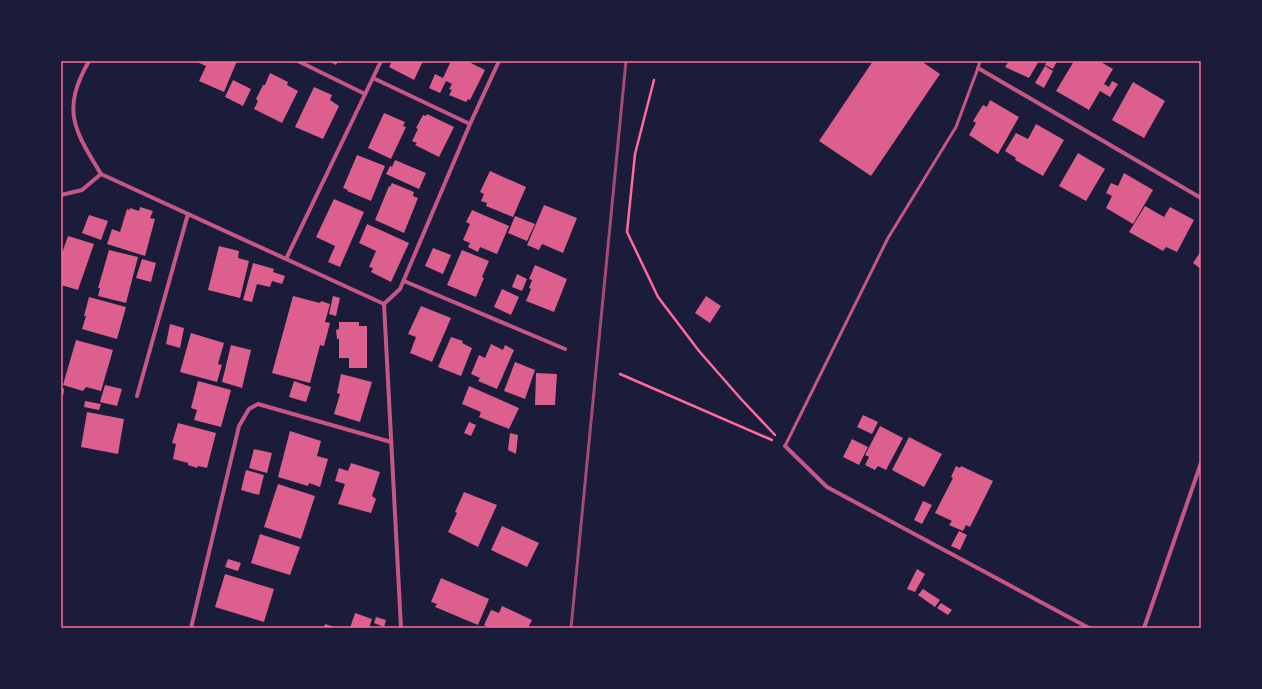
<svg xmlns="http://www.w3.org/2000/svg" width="1262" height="689" font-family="'DejaVu Sans',sans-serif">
<rect width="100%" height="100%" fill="#1b1b3a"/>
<path fill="#dd5f8e" d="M 195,61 L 237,61 L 224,92 L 199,81 L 206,66 Z
M 329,61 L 338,61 L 336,65 Z
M 392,61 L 423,61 L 414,80 L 389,67 Z
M 451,61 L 467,61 L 485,70 L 470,100 L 468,99 L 466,102 L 449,95 L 452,90 L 449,89 L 452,84 L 446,81 L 440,93 L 429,88 L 435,74 L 443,78 Z
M 873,61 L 921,61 L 940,74 L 871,176 L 819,141 Z
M 1009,61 L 1039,61 L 1029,78 L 1005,67 Z
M 1047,61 L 1057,61 L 1053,69 L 1045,65 Z
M 1074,61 L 1099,61 L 1113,69 L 1104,84 L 1109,87 L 1112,81 L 1118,84 L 1110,97 L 1100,91 L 1089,110 L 1056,91 Z
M 1045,66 L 1053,71 L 1044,88 L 1035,83 Z
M 270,73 L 288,82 L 287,85 L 298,91 L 282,123 L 254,109 L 258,101 L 256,99 L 263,85 L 265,85 Z
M 233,80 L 251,89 L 243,106 L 225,97 Z
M 1133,82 L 1165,101 L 1144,138 L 1112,120 Z
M 314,87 L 332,95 L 330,100 L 339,106 L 323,139 L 295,127 Z
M 990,100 L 1019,117 L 998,154 L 969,135 L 976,123 L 973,121 L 983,105 L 987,107 Z
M 384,113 L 405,122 L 403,126 L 406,127 L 391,159 L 368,148 Z
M 427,114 L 454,127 L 439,157 L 415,145 L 417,143 L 412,141 L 418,129 L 416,128 L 423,115 L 426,116 Z
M 1036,124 L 1064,140 L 1043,176 L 1015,160 L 1016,158 L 1005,151 L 1016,133 L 1028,139 Z
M 1078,153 L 1105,169 L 1086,201 L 1059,186 Z
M 357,155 L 385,166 L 371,201 L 347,191 L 348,190 L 343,188 Z
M 395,160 L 426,173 L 419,189 L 386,174 L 390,166 L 392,167 Z
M 490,171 L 526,187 L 513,217 L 486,206 L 487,203 L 481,201 L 484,194 L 480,192 Z
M 1124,173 L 1153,190 L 1133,224 L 1106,208 L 1112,196 L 1106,193 L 1111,183 L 1118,186 Z
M 392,183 L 414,192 L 413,196 L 418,198 L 404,233 L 375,220 L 389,186 L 390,187 Z
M 334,199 L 364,212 L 340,267 L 328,262 L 335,246 L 316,237 Z
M 544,205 L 577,218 L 563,253 L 542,244 L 539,250 L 527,245 Z
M 1145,206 L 1164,217 L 1170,207 L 1194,220 L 1177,252 L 1166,247 L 1163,251 L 1129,232 Z
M 140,207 L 153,211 L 150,218 L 155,219 L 145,256 L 107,244 L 112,229 L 120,232 L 127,209 L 130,210 L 130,208 L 139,211 Z
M 472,210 L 509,226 L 497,254 L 480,247 L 478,252 L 468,247 L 470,243 L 463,240 L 470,224 L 466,222 Z
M 89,215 L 108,221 L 101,240 L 82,233 Z
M 515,216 L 535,224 L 527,241 L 508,233 Z
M 367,224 L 409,243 L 391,282 L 371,272 L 373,268 L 369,267 L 376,251 L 359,243 Z
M 68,236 L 94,244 L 78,290 L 61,285 L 61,256 Z
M 219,246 L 239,251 L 238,258 L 249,261 L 240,298 L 208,290 Z
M 433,248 L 451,255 L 443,274 L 425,266 Z
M 109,250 L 138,257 L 126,303 L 98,296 L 100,288 L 98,288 Z
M 462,250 L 489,261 L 482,277 L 484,278 L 476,297 L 447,285 Z
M 1201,251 L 1201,269 L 1193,263 Z
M 142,259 L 156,263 L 151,282 L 136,278 Z
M 253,263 L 274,269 L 273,272 L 285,276 L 282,284 L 272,281 L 270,287 L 257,284 L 252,302 L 243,300 Z
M 535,265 L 567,279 L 554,312 L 526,301 L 531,289 L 529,288 L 532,280 L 529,279 Z
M 517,274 L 527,279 L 522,291 L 512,287 Z
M 502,289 L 519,297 L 511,315 L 494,307 Z
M 293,296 L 320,303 L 321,301 L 330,304 L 325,322 L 330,323 L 324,346 L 320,345 L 310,383 L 272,373 Z
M 333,296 L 340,298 L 336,316 L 329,314 Z
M 706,296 L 721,306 L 710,323 L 695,313 Z
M 89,297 L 126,307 L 117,339 L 82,329 L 86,316 L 84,316 Z
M 421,306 L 451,318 L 432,362 L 410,353 L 416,337 L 408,334 Z
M 339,322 L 359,322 L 359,326 L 367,326 L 367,368 L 349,368 L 349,358 L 339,358 L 339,339 L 337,339 L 336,330 L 339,329 Z
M 170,324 L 184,328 L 180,348 L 166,344 Z
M 191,333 L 224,343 L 218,364 L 222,365 L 217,382 L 180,372 Z
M 451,337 L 463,341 L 462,343 L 472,348 L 461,376 L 438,367 Z
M 76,340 L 113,350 L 101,391 L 86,387 L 83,391 L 63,385 Z
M 491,344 L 503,350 L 505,345 L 514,350 L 497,389 L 478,381 L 480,378 L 471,374 L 479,355 L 485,358 Z
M 231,345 L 251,350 L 242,388 L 222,382 Z
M 515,362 L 535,370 L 525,399 L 504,391 Z
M 536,373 L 557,374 L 555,405 L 535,405 Z
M 341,374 L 372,382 L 360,422 L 334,414 L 340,394 L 337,393 Z
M 198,381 L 231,390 L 221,427 L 194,420 L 197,410 L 191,408 Z
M 294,381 L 311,387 L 306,402 L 289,397 Z
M 105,385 L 122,389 L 117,406 L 100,402 Z
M 469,386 L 519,408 L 509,429 L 479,417 L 481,412 L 462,404 Z
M 61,388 L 64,389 L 63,396 L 61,395 Z
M 85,401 L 101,404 L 99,410 L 84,407 Z
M 87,412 L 124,419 L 118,454 L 81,447 Z
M 863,415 L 878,422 L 872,434 L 857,427 Z
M 469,422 L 476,425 L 471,436 L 464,433 Z
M 178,423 L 216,433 L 207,468 L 198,466 L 197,468 L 188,465 L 188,463 L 173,459 L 176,444 L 172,443 Z
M 880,426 L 903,438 L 886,470 L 878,466 L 875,470 L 865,465 L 869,457 L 865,455 Z
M 290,431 L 321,441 L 317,456 L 328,459 L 320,487 L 309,483 L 308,486 L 278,477 Z
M 510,433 L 518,435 L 516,454 L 508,450 Z
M 909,437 L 942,454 L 924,487 L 892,470 Z
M 852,439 L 868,447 L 859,465 L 843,457 Z
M 254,449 L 272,453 L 267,473 L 249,468 Z
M 351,463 L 380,472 L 372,496 L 376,499 L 371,513 L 338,504 L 345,484 L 335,481 L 339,468 L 348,471 Z
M 956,466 L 960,468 L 961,466 L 993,481 L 970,527 L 966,525 L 963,531 L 949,525 L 952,521 L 935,513 L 953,478 L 951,477 Z
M 246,470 L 264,475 L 259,495 L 241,490 Z
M 278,484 L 315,496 L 301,539 L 264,527 Z
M 464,492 L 497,505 L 478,547 L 448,532 L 457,513 L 455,512 Z
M 923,501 L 932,505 L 922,524 L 914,520 Z
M 502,526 L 539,543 L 527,567 L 491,550 Z
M 959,531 L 967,535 L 960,550 L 951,546 Z
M 260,534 L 300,547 L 290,575 L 251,563 Z
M 228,559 L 241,563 L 238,571 L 225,567 Z
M 917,569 L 925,574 L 915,592 L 907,589 Z
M 225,574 L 274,589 L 264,622 L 215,607 Z
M 441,578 L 489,599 L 478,625 L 435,607 L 437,604 L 431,602 Z
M 923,589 L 940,600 L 935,607 L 918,595 Z
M 941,603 L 952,610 L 948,615 L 937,608 Z
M 502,606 L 532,620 L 528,628 L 490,628 L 484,625 L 491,610 L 499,613 Z
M 355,613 L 372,619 L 369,628 L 350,628 Z
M 376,617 L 386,620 L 384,627 L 374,623 Z
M 325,624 L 337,628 L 324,628 Z"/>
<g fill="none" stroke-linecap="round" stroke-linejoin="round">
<path stroke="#ff6b9d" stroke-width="2.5" d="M 654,80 L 635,154 L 627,232 L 658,297 L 699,351 L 741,399 L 775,435
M 620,374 L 772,440"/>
<path stroke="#c65784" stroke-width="3" d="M 785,446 L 888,238 L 956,127 L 978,68 L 980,61"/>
<path stroke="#c65784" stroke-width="4" d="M 89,61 C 61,110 74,130 101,174
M 298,61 L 365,94
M 978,68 L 1201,198
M 373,78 L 470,124
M 61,195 L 82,190 L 101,174 L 384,304 L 401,628
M 286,259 L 381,61
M 404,281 L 565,349
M 384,304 L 400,289 L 470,124 L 499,61
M 137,396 L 188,214
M 785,446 L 827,487 L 1089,628
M 191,628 L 239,426 L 249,409 L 258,404 L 391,442
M 1144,628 L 1201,463"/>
<path stroke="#a44b75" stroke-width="3" d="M 571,628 L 626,61"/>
</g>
<rect width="1262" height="689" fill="none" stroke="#1b1b3a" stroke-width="124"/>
<rect x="62" y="62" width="1138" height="565" fill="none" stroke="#ff6b9d" stroke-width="1.5"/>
</svg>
